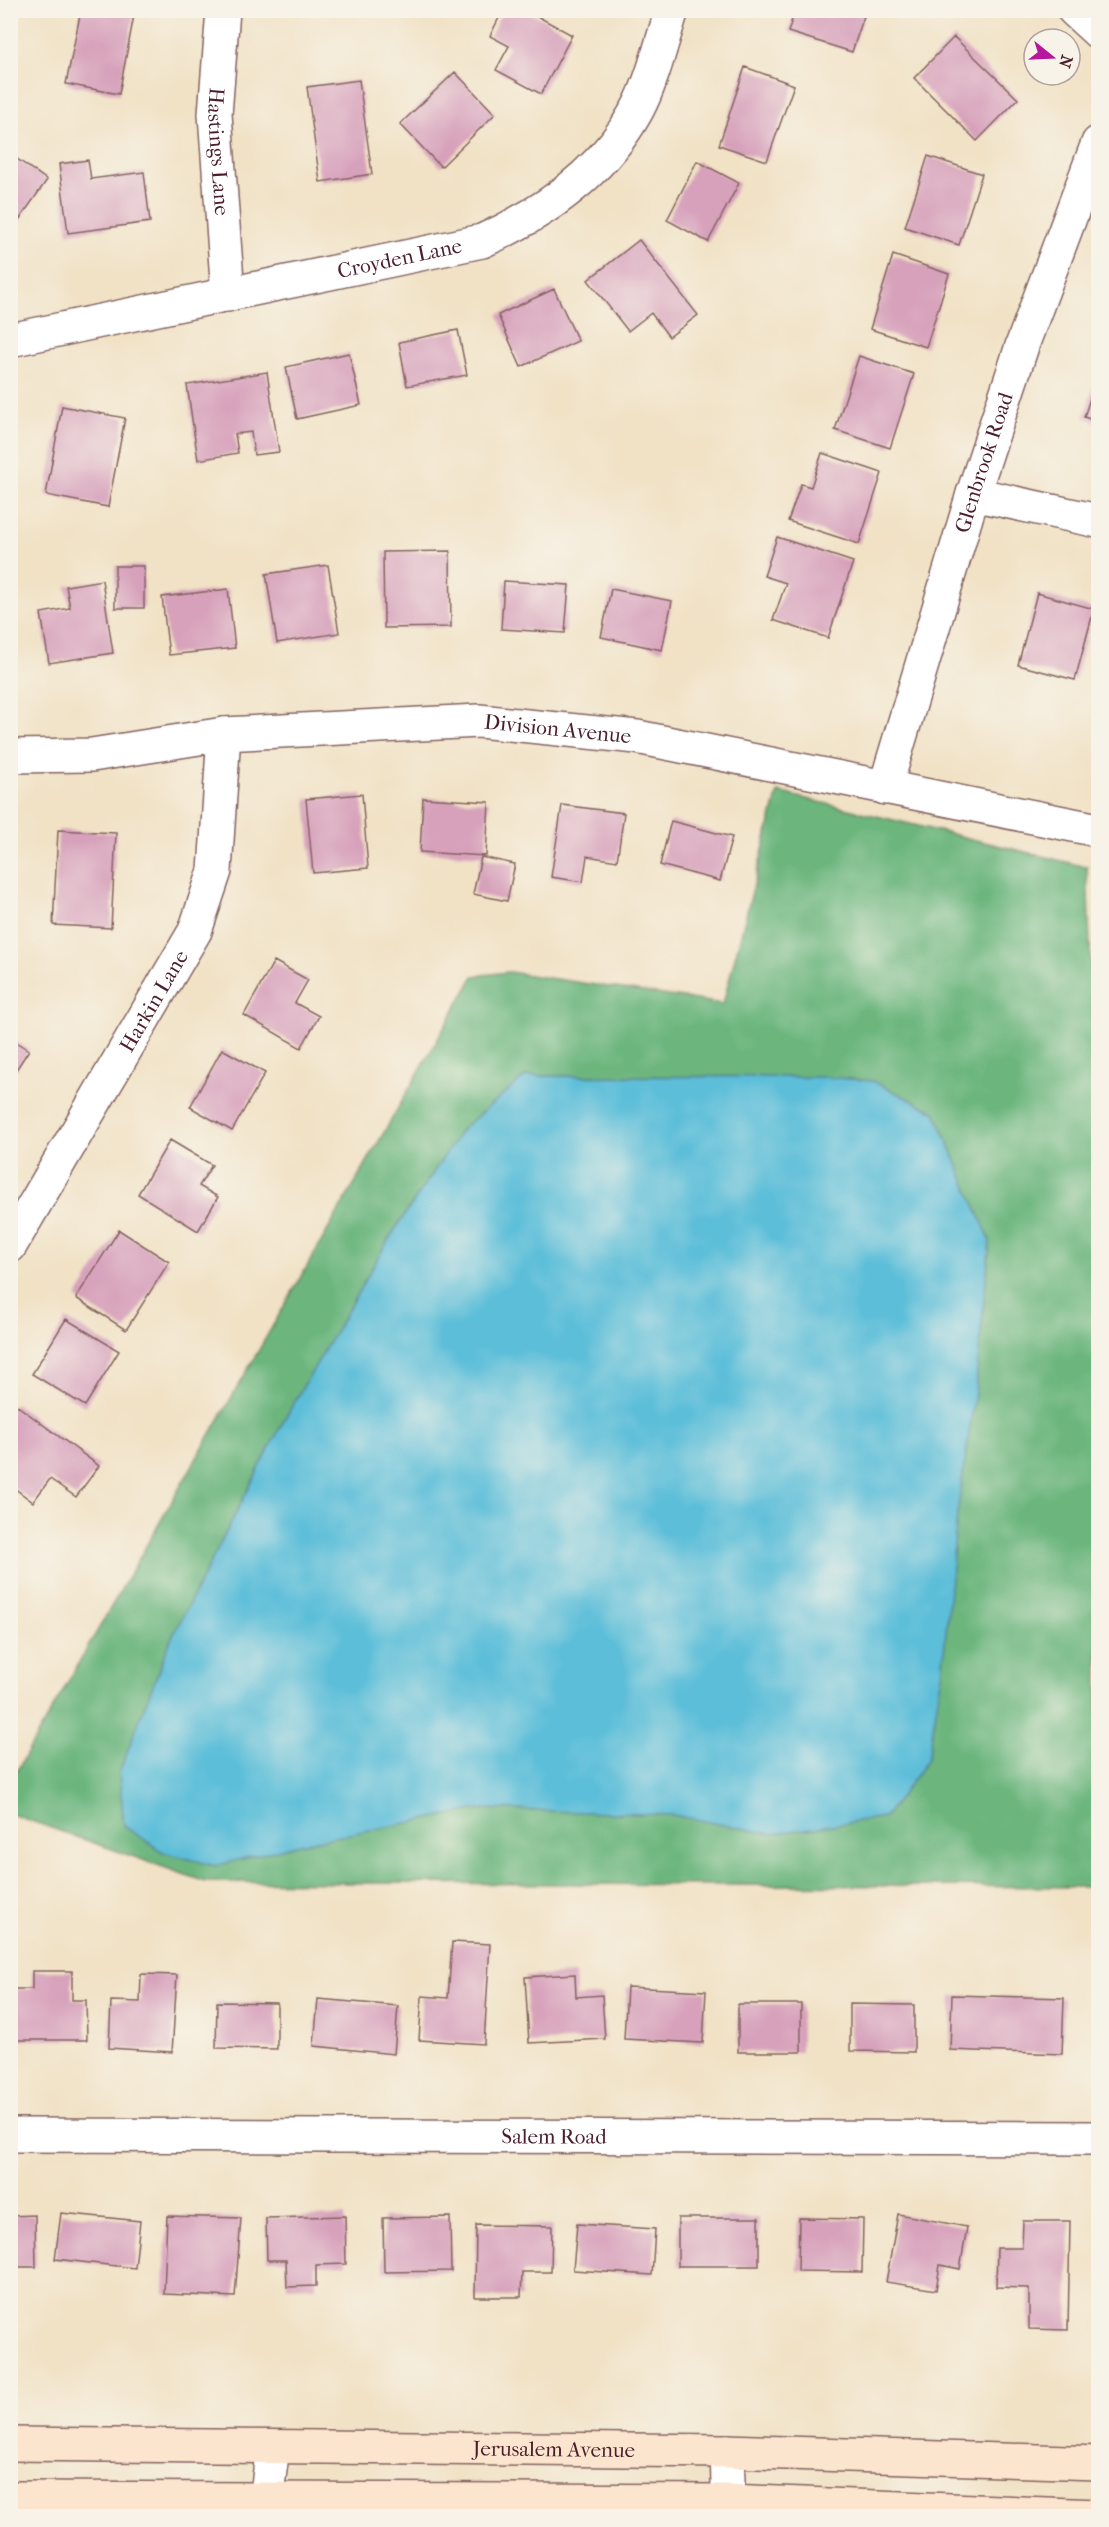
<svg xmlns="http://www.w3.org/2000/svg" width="1109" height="2527" font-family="'IM FELL French Canon',serif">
<rect width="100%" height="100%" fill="#f7f3e8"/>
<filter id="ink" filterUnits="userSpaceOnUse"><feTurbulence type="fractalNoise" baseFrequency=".0167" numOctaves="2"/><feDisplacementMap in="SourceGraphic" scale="12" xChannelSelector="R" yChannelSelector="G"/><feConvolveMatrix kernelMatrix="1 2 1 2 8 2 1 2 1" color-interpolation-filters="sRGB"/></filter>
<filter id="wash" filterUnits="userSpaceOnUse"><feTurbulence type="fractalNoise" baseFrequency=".008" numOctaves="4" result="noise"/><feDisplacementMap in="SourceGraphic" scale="24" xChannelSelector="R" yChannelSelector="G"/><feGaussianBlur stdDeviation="1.35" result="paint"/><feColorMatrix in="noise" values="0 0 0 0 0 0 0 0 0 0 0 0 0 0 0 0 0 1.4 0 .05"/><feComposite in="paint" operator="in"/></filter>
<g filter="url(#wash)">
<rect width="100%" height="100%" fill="#f1e2c6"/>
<path fill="#6cb67e" stroke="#5b6a54" stroke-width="1.5" d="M 778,792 L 1087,867 L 1098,1151 L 1098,1887 L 206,1882 L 11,1814 L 11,1781 L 474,976 L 509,972 L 723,1004 Z"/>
<path fill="#5bbed9" stroke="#526e82" stroke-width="1.5" d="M 526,1076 L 826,1077 L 873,1081 L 935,1112 L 990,1240 L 975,1394 L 957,1515 L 942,1674 L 928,1759 L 885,1817 L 772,1834 L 672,1815 L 480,1809 L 308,1842 L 215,1866 L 163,1852 L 124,1826 L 119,1773 L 141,1715 L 171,1639 L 285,1418 L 390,1237 L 463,1128 Z"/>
<g id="blocks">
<path fill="#d7a1bb" d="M 81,10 L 135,10 L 119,94 L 66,84 Z
M 503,10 L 526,10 L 572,35 L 541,94 L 496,70 L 509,46 L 490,36 Z
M 795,10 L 866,10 L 852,52 L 788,32 Z
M 954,37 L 1018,99 L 977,141 L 914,78 Z
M 745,67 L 794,85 L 767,161 L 719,145 Z
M 455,72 L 495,114 L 441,167 L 400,124 Z
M 359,80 L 372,174 L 320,182 L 307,87 Z
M 10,154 L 47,180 L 17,223 L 10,218 Z
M 928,156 L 982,174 L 959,245 L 905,227 Z
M 88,160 L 91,179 L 144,172 L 150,222 L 68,233 L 59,164 Z
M 697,161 L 739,183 L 708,242 L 667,220 Z
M 639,240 L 698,315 L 669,337 L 651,313 L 628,331 L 588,280 Z
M 893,255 L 949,274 L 926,347 L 870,329 Z
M 554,289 L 578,341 L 521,367 L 498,315 Z
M 458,330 L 467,375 L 407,386 L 399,342 Z
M 349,353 L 361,405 L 297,419 L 286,367 Z
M 859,356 L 914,374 L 890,448 L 835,430 Z
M 267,372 L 279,452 L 254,455 L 251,432 L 235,434 L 238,453 L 198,460 L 187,385 Z
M 1098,373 L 1098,422 L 1084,417 Z
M 62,406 L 125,418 L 108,507 L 46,495 Z
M 822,453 L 882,473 L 859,544 L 788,521 L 801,484 L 811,487 Z
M 777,537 L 853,562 L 828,638 L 773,620 L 786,583 L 764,576 Z
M 450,551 L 451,627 L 384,628 L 383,552 Z
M 328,565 L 339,633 L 277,643 L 266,574 Z
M 115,566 L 144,566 L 144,608 L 115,608 Z
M 102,580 L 113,653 L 49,663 L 41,613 L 70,608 L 66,586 Z
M 504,581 L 569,585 L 565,633 L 501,629 Z
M 228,589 L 235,648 L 169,655 L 162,597 Z
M 611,589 L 672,601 L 662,650 L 601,637 Z
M 1037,593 L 1094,609 L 1075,680 L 1018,665 Z
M 362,794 L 368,868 L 313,873 L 306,799 Z
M 423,798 L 489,802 L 486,856 L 420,852 Z
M 562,805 L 624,813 L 617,861 L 587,856 L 583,882 L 551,877 Z
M 671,821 L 732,837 L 720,881 L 660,865 Z
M 58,830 L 116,833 L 111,928 L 53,925 Z
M 481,857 L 515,864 L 507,901 L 473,894 Z
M 274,961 L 308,980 L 295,1003 L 319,1016 L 301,1048 L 244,1015 Z
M 10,1038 L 29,1050 L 10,1079 Z
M 222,1049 L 265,1073 L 232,1131 L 190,1107 Z
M 170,1140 L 212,1165 L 199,1186 L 218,1197 L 198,1231 L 138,1194 Z
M 119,1230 L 169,1262 L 126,1330 L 76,1298 Z
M 66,1319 L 119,1351 L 85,1406 L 32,1374 Z
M 15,1404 L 99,1466 L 76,1497 L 50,1479 L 33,1502 L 10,1485 L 10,1410 Z
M 452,1942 L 490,1944 L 484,2044 L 419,2040 L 422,1996 L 448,1998 Z
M 32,1971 L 72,1971 L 72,2000 L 86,2000 L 87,2040 L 10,2040 L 10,1989 L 32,1989 Z
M 141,1974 L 177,1975 L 172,2052 L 109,2048 L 111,2001 L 140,2002 Z
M 575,1974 L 576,1997 L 602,1995 L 605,2039 L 529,2043 L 525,1977 Z
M 627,1987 L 706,1991 L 703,2043 L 624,2039 Z
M 952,1995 L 1064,1998 L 1062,2054 L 950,2050 Z
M 318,1999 L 398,2006 L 394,2054 L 314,2046 Z
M 217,2002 L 277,2003 L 277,2049 L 216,2048 Z
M 738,2004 L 801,2004 L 801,2052 L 738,2052 Z
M 850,2004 L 914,2005 L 914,2052 L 850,2051 Z
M 61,2213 L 140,2221 L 135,2268 L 55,2259 Z
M 898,2214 L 967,2227 L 960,2269 L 940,2265 L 936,2290 L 886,2282 Z
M 35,2215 L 36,2267 L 10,2267 L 10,2216 Z
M 167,2216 L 241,2218 L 235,2297 L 164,2294 Z
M 345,2216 L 346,2264 L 316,2265 L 316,2286 L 287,2287 L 286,2260 L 267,2260 L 266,2218 Z
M 450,2217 L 451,2271 L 384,2272 L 383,2218 Z
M 678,2218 L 759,2218 L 759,2266 L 678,2266 Z
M 799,2218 L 863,2219 L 862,2272 L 798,2271 Z
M 1023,2221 L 1070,2221 L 1068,2330 L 1029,2329 L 1029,2288 L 996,2287 L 997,2248 L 1022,2248 Z
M 577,2224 L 655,2229 L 652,2275 L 573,2270 Z
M 476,2225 L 552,2226 L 551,2272 L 522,2272 L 521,2297 L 475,2297 Z"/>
</g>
</g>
<g filter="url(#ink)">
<use href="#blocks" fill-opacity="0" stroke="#846361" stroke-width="1.5"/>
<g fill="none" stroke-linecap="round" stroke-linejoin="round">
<g stroke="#846361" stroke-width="36">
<g id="street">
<path id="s1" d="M 223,10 L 215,114 L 228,295"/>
<path d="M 1074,10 L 1098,32"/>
<path id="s2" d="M 10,340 L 482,241 C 545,213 603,172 637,110 C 652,83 662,40 672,10"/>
<path d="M 973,494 L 1098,521"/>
<path id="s3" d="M 10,756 L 92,755 L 224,734 L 479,721 L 637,737 L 1098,830"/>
<path id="s4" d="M 885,788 L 973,494 L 1023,343 L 1098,143"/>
<path id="s5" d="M 10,1246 L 195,931 L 215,871 L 224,734"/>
<path id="s6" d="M 10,2135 L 1098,2138"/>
<path d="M 727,2451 L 729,2516"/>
<path d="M 264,2516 L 273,2447"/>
</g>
</g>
<g stroke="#846361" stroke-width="36">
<g id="secondary">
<path id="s7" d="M 10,2444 L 727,2451 L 1098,2463"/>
<path d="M 10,2498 L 728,2501 L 1098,2516"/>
</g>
</g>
<use href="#street" stroke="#fff" stroke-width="33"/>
<use href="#secondary" stroke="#fce5cf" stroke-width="33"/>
</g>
</g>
<g text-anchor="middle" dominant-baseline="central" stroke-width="5" stroke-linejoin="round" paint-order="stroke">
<g font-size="21" fill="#4a1f2b" stroke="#f7f3e8">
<text stroke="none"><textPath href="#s1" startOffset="142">Hastings Lane</textPath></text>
<text stroke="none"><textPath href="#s2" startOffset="398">Croyden Lane</textPath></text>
<text stroke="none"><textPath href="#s4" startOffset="340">Glenbrook Road</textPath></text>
<text stroke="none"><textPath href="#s3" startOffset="550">Division Avenue</textPath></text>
<text stroke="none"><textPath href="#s5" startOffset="284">Harkin Lane</textPath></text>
<text stroke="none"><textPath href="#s6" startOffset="544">Salem Road</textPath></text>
<text stroke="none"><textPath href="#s7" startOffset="544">Jerusalem Avenue</textPath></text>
</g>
</g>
<rect width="1109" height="2527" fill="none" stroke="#f7f3e8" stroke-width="36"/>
<g transform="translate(1052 57) rotate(108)"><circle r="28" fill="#f7f3e8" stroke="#b29e9c" stroke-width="1.5"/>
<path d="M0-4.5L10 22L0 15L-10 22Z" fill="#b5179e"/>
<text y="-9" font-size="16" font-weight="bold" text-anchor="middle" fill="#4a1f2b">N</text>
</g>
</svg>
